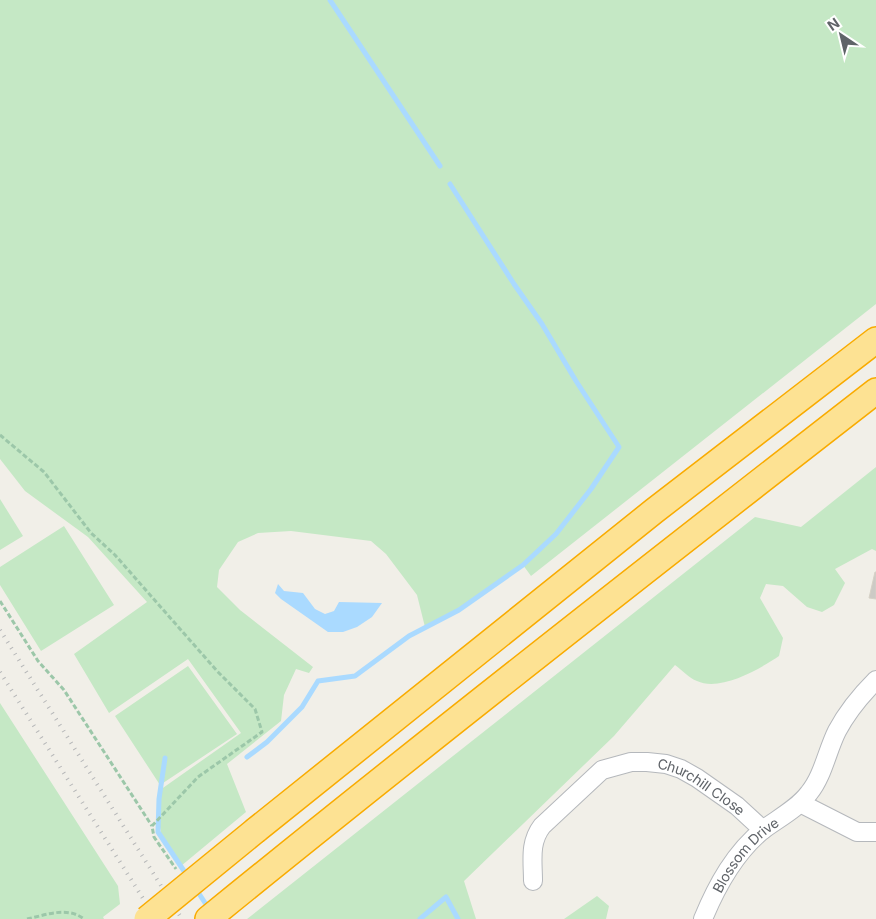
<svg xmlns="http://www.w3.org/2000/svg" width="876" height="919" font-family="Inter,sans-serif">
<rect width="100%" height="100%" fill="#f1efe8"/>
<path fill="#c5e8c5" d="M 0,0 L 876,0 L 876,304 L 531,576 L 523,565 L 459,610 L 425,627 L 417,595 L 386,554 L 371,541 L 291,531 L 258,533 L 238,542 L 219,570 L 217,587 L 240,610 L 313,667 L 309,673 L 296,669 L 284,695 L 281,721 L 227,764 L 246,812 L 181,866 L 162,839 L 157,810 L 160,790 L 241,733 L 188,659 L 109,713 L 74,654 L 147,602 L 88,537 L 25,491 L 0,459 Z
M 876,467 L 876,551 L 872,549 L 835,569 L 845,583 L 834,605 L 822,612 L 807,607 L 783,586 L 766,584 L 760,598 L 783,638 L 779,656 C 760,669 720,692 697,681 C 689,678 682,670 675,665 L 614,736 L 464,881 L 476,919 L 247,919 L 755,517 L 801,527 Z
M 0,499 L 23,536 L 0,550 Z
M 64,526 L 114,605 L 41,651 L 0,585 L 0,567 Z
M 188,666 L 237,734 L 160,785 L 115,716 Z
M 0,703 L 118,886 L 120,904 L 103,917 L 104,919 L 0,919 Z
M 597,896 L 609,906 L 606,919 L 564,919 Z"/>
<path fill="#aadaff" d="M 278,584 L 284,591 L 303,593 L 315,609 L 325,614 L 334,611 L 339,602 L 382,603 L 372,617 L 357,627 L 343,632 L 328,632 L 281,599 L 275,593 Z"/>
<g fill="none" stroke-linecap="round" stroke-linejoin="round">
<path stroke="#aadaff" stroke-width="5" d="M 330,0 L 440,166
M 247,757 L 267,742 L 302,707 L 318,681 L 355,676 L 409,636 L 459,610 L 523,565 L 556,534 L 591,489 L 619,447 L 576,381 L 542,324 L 514,284 L 450,184
M 165,758 L 159,799 L 158,832 L 188,877
M 196,889 L 209,909
M 420,919 L 446,897 L 458,919"/>
</g>
<path fill="#cccac5" stroke="#d6d1c6" d="M 875,572 L 876,572 L 876,599 L 869,598 Z"/>
<g fill="none" stroke-linecap="round" stroke-linejoin="round">
<g stroke="#b5b8bc" stroke-width="20">
<g id="minor">
<path d="M 800,803 L 857,832 L 876,832"/>
<path id="s1" d="M 533,881 C 533,861 529,843 542,826 L 602,770 L 631,762 L 647,762 L 666,764 L 681,769 L 697,778 L 737,806 L 763,830"/>
<path id="s2" d="M 703,919 C 717,885 735,852 764,829 C 779,818 798,808 809,793 C 823,776 827,751 837,731 C 847,712 861,695 876,680"/>
</g>
</g>
<g stroke="#f9ab00" stroke-width="28">
<path id="highway" d="M 256,830 L 654,511 L 876,340
M 208,919 C 428,740 652,565 876,391"/>
</g>
<path stroke="#9cc7a9" stroke-width="3" stroke-dasharray="5 2.5" stroke-linecap="butt" d="M 0,435 L 44,472 L 91,533 L 115,555 L 217,671 L 255,709 L 262,732 L 198,777 L 152,826 L 154,837 L 176,869
M 0,601 L 38,661 L 64,690 L 152,826
M 27,919 C 46,915 67,906 84,919"/>
<use href="#minor" stroke="#fff" stroke-width="18"/>
<use href="#highway" stroke="#fde293" stroke-width="25"/>
<path stroke="#b6b7b8" stroke-width="4" stroke-dasharray="1 6" stroke-linecap="butt" d="M 0,630 L 182,919
M 0,672 L 156,919"/>
<g stroke="#f9ab00" stroke-width="28" stroke-linecap="butt">
<path id="highway-bridge" d="M 147,919 L 256,830"/>
</g>
<use href="#highway-bridge" stroke="#fde293" stroke-width="25"/>
</g>
<g text-anchor="middle" dominant-baseline="central" stroke-width="5" stroke-linejoin="round" paint-order="stroke">
<g font-size="14" fill="#5f6368" stroke="#fff">
<text stroke="none"><textPath href="#s1" startOffset="246">Churchill Close</textPath></text>
<text stroke="none"><textPath href="#s2" startOffset="78">Blossom Drive</textPath></text>
</g>
</g>
<g transform="translate(841 35) rotate(325)" stroke="#ffffff" stroke-width="4" paint-order="stroke">
<path d="M0-4L9 19L0 12L-9 19Z" fill="#5f6368"/>
<text y="-8" font-size="14" font-weight="bold" text-anchor="middle" fill="#5f6368">N</text>
</g>
</svg>
